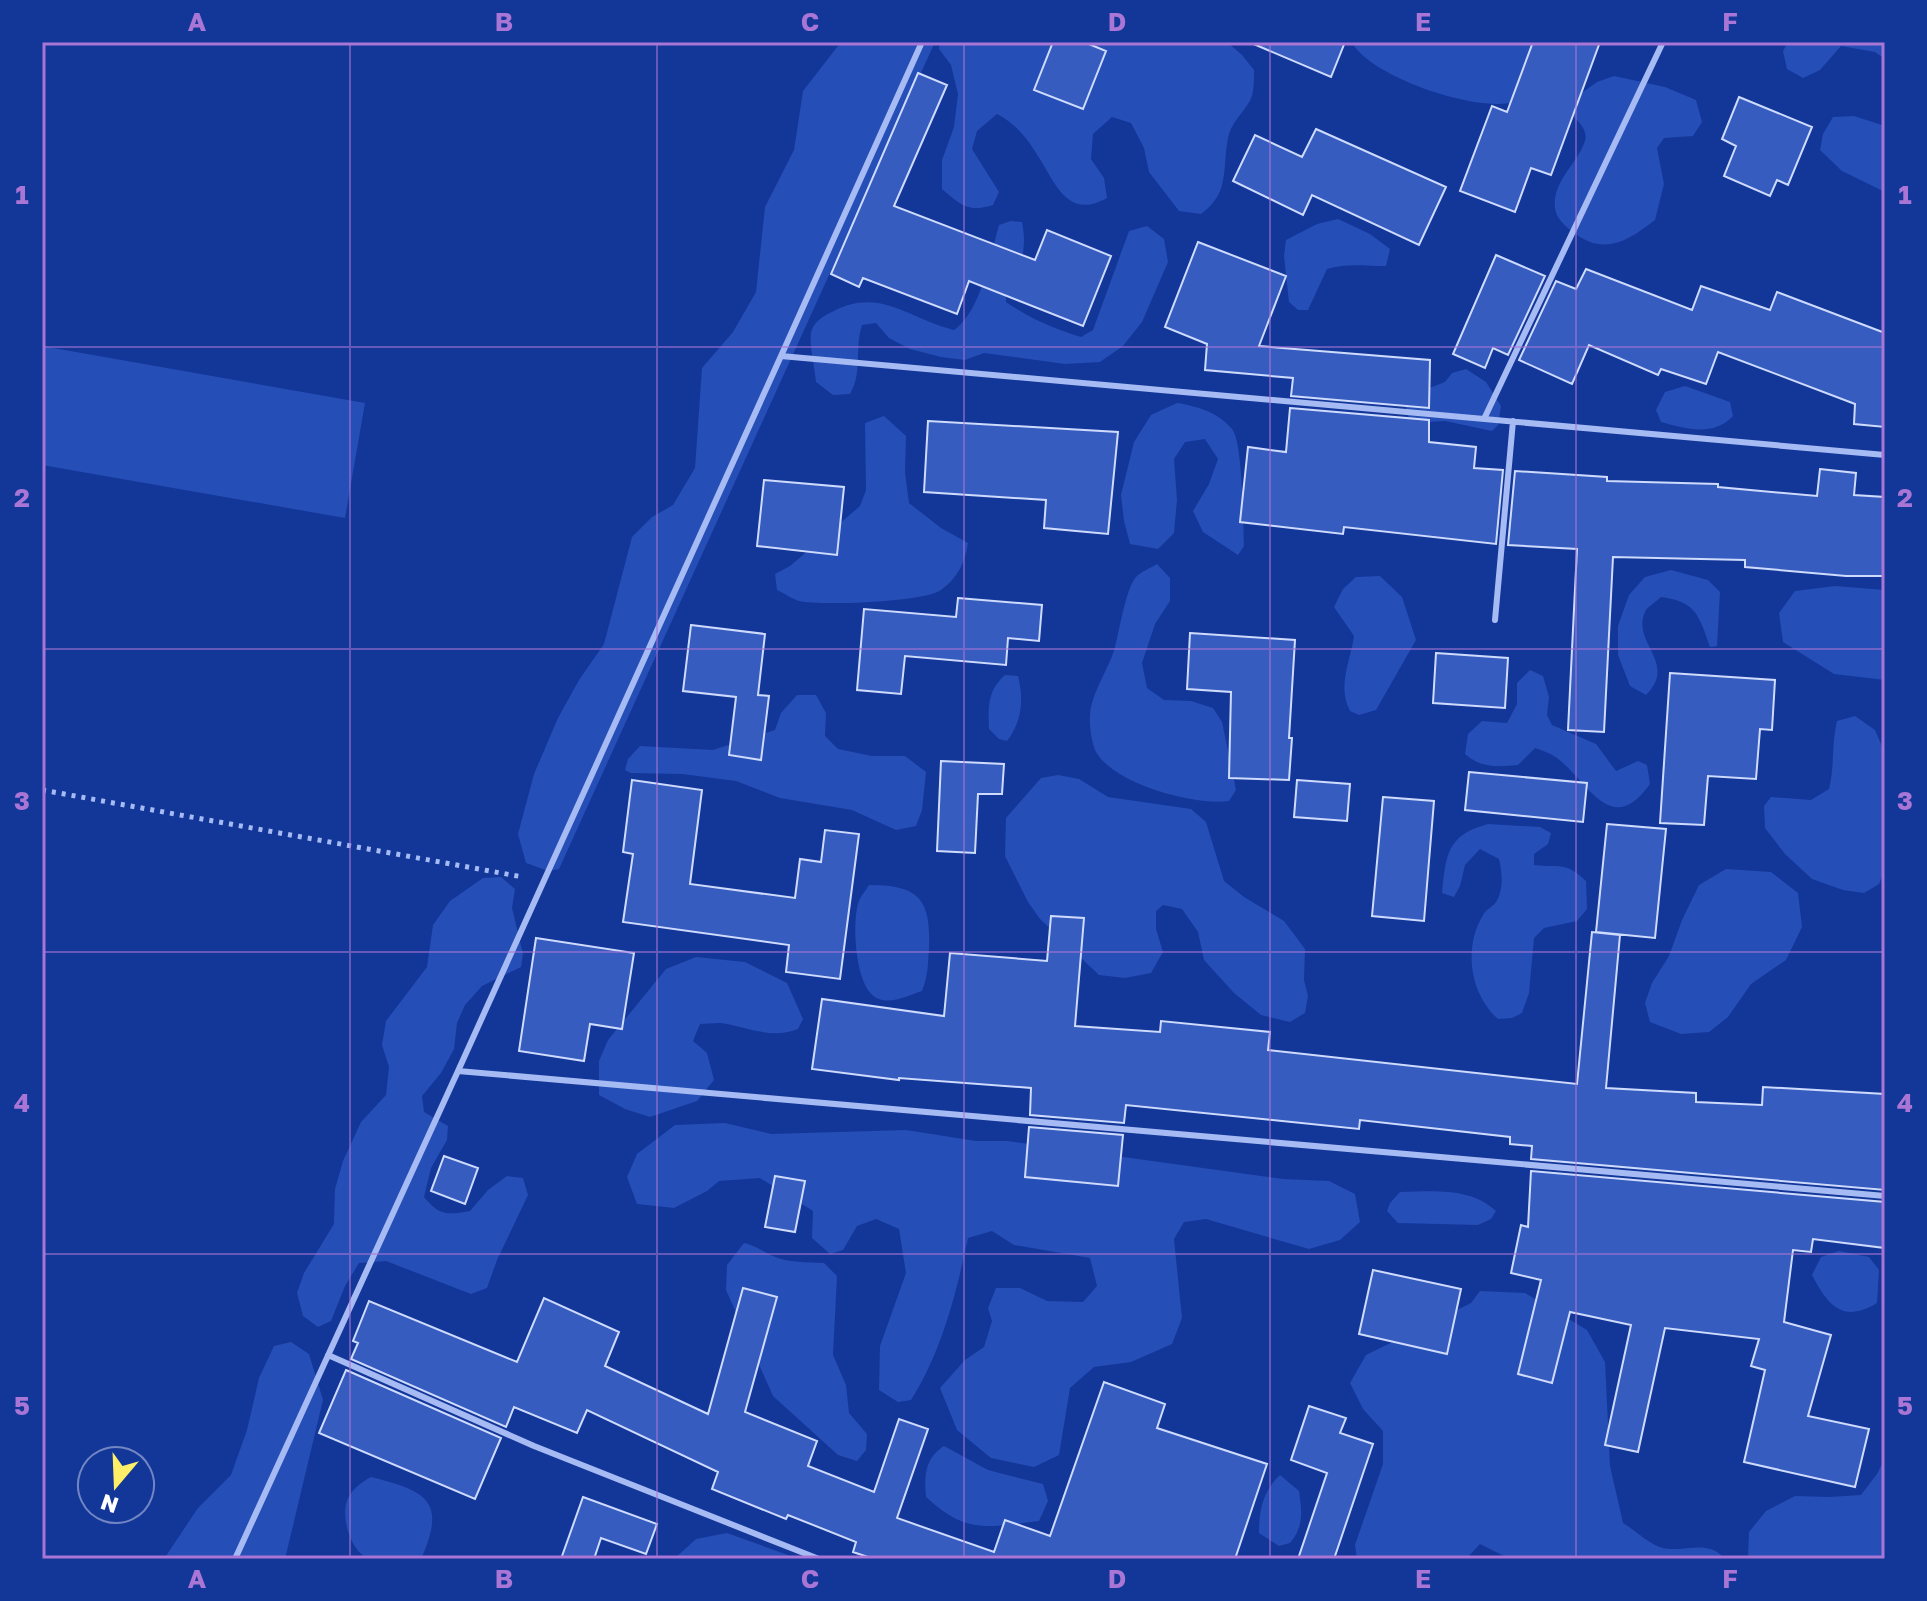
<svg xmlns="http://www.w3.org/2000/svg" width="1927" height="1601" font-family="'Golos Text',sans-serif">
<rect width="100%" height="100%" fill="#133699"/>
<path fill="#264eb7" d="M 841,42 L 935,42 L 559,869 L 548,871 L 526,863 L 518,834 L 534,774 L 558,718 L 579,680 L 604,644 L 632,537 L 652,517 L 673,505 L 695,468 L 702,368 L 733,332 L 756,292 L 765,207 L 794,150 L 803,91 Z
M 940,42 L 1227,42 L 1242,55 L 1254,70 C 1254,78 1254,89 1252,96 C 1247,110 1234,118 1229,134 C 1221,165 1232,192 1201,214 L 1179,211 L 1149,172 L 1144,148 L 1131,123 L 1112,117 L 1093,134 L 1091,159 L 1104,178 L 1107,198 C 1066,221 1055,181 1036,153 C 1026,136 1014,123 997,114 L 977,131 L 972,149 L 999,192 L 993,205 C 968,213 961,205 942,189 L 942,160 L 954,127 L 958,94 L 951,65 L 939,49 Z
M 1352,42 L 1531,42 L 1538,88 C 1532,92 1524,99 1517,101 C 1481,115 1368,76 1352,42 Z
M 1788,42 L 1885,42 L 1885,59 L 1875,52 L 1841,46 L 1820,70 L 1803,78 L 1787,69 L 1783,51 Z
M 1614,76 L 1665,87 L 1696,100 L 1702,122 L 1693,136 L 1664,138 L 1657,148 L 1664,184 L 1655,220 C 1629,240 1604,257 1573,232 C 1565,226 1556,218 1555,208 C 1552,181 1578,163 1585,141 C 1588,130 1579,122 1572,115 L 1576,97 L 1597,82 Z
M 1854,116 L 1885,126 L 1885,192 L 1842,171 L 1820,150 L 1823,134 L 1833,117 Z
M 1338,219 L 1370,234 L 1390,249 L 1386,266 C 1366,266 1346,263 1327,269 L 1308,310 L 1298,310 L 1289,302 L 1284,256 L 1286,240 L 1317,224 Z
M 1011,221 L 1022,222 C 1025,237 1025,252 1019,267 C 1014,282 1006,284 1006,302 C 1029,318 1054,329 1081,337 L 1093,330 L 1129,231 L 1147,226 L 1164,239 L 1168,262 L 1142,322 L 1123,346 L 1100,362 L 1065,364 L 984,353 L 965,360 L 941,357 L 910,349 L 889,338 L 876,323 L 862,325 C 854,350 863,372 850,394 L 833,395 L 816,382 C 815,369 809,344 811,333 C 813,322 823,316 832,312 C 879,286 909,319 954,330 C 981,311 990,257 999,225 Z
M 42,346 L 365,403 L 345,518 L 42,465 Z
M 1466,369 L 1486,382 L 1501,406 L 1498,425 L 1492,431 L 1445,421 L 1425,422 L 1409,418 L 1403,398 L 1445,382 L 1452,373 Z
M 1685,386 L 1730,402 L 1733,416 C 1713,437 1686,429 1661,422 L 1656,410 L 1665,392 Z
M 1177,403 C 1196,406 1218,412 1232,429 C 1243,442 1243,524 1244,546 L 1238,555 L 1203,532 L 1193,511 L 1209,484 L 1218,459 L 1205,439 L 1185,442 L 1174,459 L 1177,500 L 1174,533 L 1158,549 L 1130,544 L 1124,521 L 1121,495 L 1134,442 L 1151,415 Z
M 884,416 L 906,436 L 905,473 L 909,503 L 941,528 L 968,543 C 965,562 958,578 941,590 C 925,602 821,606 799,601 C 792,599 784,593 777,590 L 775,574 L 790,566 L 860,506 L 866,490 L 865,423 Z
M 1157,564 L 1170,578 L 1170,601 L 1155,624 L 1142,663 L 1147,688 L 1164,700 L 1191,701 L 1213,708 L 1222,722 L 1236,790 L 1229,801 C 1195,806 1114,784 1096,752 C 1092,745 1089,725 1090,716 C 1091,692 1109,670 1115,647 C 1119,632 1126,588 1136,577 C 1140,572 1151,568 1157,564 Z
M 1671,570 L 1708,580 L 1720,592 L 1717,646 L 1710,647 C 1699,616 1697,602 1661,597 C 1657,601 1649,606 1646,610 C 1629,642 1679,662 1646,695 L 1630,686 L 1618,655 L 1618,626 L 1629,595 L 1645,577 Z
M 1380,576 L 1402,597 L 1416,640 L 1376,710 L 1359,715 L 1350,711 C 1337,686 1350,663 1354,636 L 1334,607 L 1343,589 L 1356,577 Z
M 1835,586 L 1885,590 L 1885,680 L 1834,674 L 1783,642 L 1779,613 L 1795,591 Z
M 1530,670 L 1543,676 L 1549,697 L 1547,715 L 1552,725 L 1596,744 L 1616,771 L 1638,761 L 1647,765 L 1650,784 C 1613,836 1591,788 1562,762 C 1554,755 1545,751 1535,748 L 1518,765 C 1497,767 1481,768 1465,754 L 1468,734 L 1482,721 L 1507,723 L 1517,704 L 1517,683 Z
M 1005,675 L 1018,676 C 1024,700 1022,721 1007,741 L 999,739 L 989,729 C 988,706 988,690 1005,675 Z
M 797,695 L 816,695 L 826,713 L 825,736 L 838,749 L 872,756 L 905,756 L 926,772 L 922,810 L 916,826 L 896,830 L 852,810 L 780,798 L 736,781 L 682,774 L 631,773 L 625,770 L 628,759 L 640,746 L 713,750 L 775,730 L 781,713 Z
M 1855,716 L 1875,730 L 1885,753 L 1885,869 L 1879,884 L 1864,893 L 1843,890 L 1812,879 L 1785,854 L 1765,828 L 1764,806 L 1771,797 L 1811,800 L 1829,789 C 1835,764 1831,747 1837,721 Z
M 1058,775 L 1079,779 L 1108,797 L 1191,809 L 1206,822 L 1224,881 L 1244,897 L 1284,921 L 1305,949 L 1304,980 L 1308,996 L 1305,1013 L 1290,1022 L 1261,1015 L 1234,993 L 1204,960 L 1198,932 L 1182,909 L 1163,905 L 1156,911 L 1156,929 L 1163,952 L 1151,973 L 1125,978 L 1099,975 L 1040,919 L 1028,902 L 1005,856 L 1006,818 L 1041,778 Z
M 1488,824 L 1540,827 L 1551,833 L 1548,844 L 1534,854 L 1534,865 C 1560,868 1565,861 1586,881 L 1587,909 L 1577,921 L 1544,928 L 1534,938 L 1529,993 L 1522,1013 L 1512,1018 L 1498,1019 C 1470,994 1463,948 1483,915 C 1486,909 1493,907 1496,902 C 1504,890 1502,872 1499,859 L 1480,849 L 1465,865 L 1460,886 L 1454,897 L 1442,893 C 1446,854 1447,835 1488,824 Z
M 1726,869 L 1771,872 L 1798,893 L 1802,927 L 1786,960 L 1751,984 L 1728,1017 L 1709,1032 L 1681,1034 L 1650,1022 L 1645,1003 L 1652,983 L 1669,956 L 1682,920 L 1699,885 Z
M 501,877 L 515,889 L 512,908 L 523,954 L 521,967 L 482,986 L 465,1005 L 457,1023 L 454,1049 L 441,1073 L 422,1096 L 424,1112 L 448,1126 L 447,1140 L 431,1168 L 424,1197 C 440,1216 447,1215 470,1211 L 488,1190 L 507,1176 L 523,1178 L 528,1195 L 497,1260 L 487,1288 L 471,1294 L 386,1261 L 359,1263 L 345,1286 L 331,1321 L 318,1327 L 303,1316 L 297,1293 L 304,1273 L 334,1224 L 335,1189 L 343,1161 L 361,1122 L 386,1095 L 389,1067 L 382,1045 L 386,1021 L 427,967 L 433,925 L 450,901 L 483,878 Z
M 869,885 C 918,885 931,898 929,948 C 928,964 928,976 922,991 C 909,995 893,1004 879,999 C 855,992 851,922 859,901 C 861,896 866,890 869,885 Z
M 696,957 L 745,962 L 787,983 L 803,1019 L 798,1029 C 772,1039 753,1029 727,1024 C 719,1022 709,1024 700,1024 L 693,1041 L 707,1053 L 714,1080 L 697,1101 L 650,1117 L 625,1109 L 599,1095 L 599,1061 L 608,1040 L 666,969 Z
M 725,1123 L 771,1134 L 906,1130 L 976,1141 L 1007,1141 L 1283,1179 L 1329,1181 L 1355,1194 L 1360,1222 L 1340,1240 L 1309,1249 L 1206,1219 L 1184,1222 L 1174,1239 L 1182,1318 L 1172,1344 L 1131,1362 L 1094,1367 L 1070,1388 L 1059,1455 L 1034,1467 L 991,1458 L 957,1430 L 940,1388 L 965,1360 L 984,1347 L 992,1321 L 988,1308 L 996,1288 L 1020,1288 L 1047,1301 L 1083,1302 L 1097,1286 L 1090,1258 L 1014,1245 L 992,1231 L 968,1238 C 956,1294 942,1351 911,1400 L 898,1402 L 879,1390 L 880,1346 L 906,1273 L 899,1229 L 876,1219 L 857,1226 L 843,1250 L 830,1254 L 812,1238 L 813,1211 L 760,1178 L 719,1181 L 707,1191 L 674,1208 L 637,1204 L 627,1177 L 637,1154 L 675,1125 Z
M 1400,1192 C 1433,1191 1471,1187 1496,1211 L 1491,1219 L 1478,1225 L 1398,1223 L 1387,1211 L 1390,1203 Z
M 744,1243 C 756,1246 762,1251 773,1256 C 788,1263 808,1262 824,1263 L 837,1276 L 833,1355 L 846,1385 L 849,1413 L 867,1434 L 866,1450 L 857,1461 L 838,1455 L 773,1396 L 726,1290 L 727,1265 Z
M 1839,1251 L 1869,1257 L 1879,1270 L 1877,1303 C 1842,1324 1828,1305 1812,1275 L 1821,1257 Z
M 1480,1291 L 1525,1293 L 1587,1330 L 1605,1362 L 1610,1466 L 1623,1523 C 1635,1530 1650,1545 1663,1548 C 1683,1553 1708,1538 1725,1559 L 1510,1559 L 1480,1544 L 1466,1559 L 1357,1559 L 1355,1545 L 1383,1464 L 1383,1431 L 1363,1409 L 1350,1383 L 1366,1355 L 1471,1303 Z
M 291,1342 L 309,1354 L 323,1400 L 285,1559 L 164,1559 L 198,1508 L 231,1475 L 247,1430 L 259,1378 L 274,1346 Z
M 944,1446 L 988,1470 L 1043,1484 L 1048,1501 L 1039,1521 C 988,1527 967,1535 926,1497 C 924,1476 925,1458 944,1446 Z
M 1885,1458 L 1885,1559 L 1748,1559 L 1749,1532 L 1766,1511 L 1795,1496 L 1829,1497 L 1861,1495 L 1877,1474 Z
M 1280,1475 L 1299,1491 C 1302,1512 1304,1526 1290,1543 L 1279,1546 L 1259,1533 C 1259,1510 1263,1491 1280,1475 Z
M 371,1477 C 427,1491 447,1501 421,1559 C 406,1559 385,1563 370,1559 C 352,1554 342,1521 346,1504 C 349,1491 360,1483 371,1477 Z
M 727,1533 L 799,1559 L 674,1559 L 696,1539 Z"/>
<path fill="#375cbf" stroke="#cedbfd" stroke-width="2" d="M 1053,42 L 1084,42 L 1106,51 L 1083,109 L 1034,90 Z
M 1249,42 L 1345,42 L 1331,77 Z
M 1533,42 L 1600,42 L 1551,175 L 1531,168 L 1515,212 L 1460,191 L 1492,106 L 1507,112 Z
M 918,73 L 947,85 L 894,206 L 1035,260 L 1047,230 L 1111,256 L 1083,326 L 969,281 L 957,314 L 863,278 L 859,287 L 831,274 Z
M 1739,97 L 1812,127 L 1788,185 L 1777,180 L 1770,196 L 1724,176 L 1736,146 L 1722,139 Z
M 1316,129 L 1446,187 L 1419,245 L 1312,195 L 1303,215 L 1233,181 L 1255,135 L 1302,157 Z
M 1198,242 L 1286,276 L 1259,346 L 1430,360 L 1429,408 L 1291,396 L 1293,378 L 1205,370 L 1207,344 L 1165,327 Z
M 1496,255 L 1545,276 L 1508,355 L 1493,348 L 1485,368 L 1453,354 Z
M 1586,269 L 1692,310 L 1701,286 L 1770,310 L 1777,292 L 1885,333 L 1885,427 L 1854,424 L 1855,404 L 1718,352 L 1706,384 L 1661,369 L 1658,375 L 1589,345 L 1572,384 L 1519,360 L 1556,281 L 1576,289 Z
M 1290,408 L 1429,420 L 1429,442 L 1476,447 L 1474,468 L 1503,470 L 1496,544 L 1344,527 L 1343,534 L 1240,522 L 1248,447 L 1286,452 Z
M 928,421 L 1118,432 L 1108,534 L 1044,528 L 1046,500 L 924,492 Z
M 1820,469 L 1856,473 L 1854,495 L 1885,497 L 1885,576 L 1846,576 L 1745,567 L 1745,560 L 1613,557 L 1604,732 L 1568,730 L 1577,549 L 1508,545 L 1515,471 L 1607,477 L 1607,481 L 1718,484 L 1718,487 L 1817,496 Z
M 764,480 L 844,487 L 837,555 L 757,546 Z
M 958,598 L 1042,605 L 1039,641 L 1008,638 L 1006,665 L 905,656 L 901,694 L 857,690 L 864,609 L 956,617 Z
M 691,625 L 765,634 L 758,695 L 769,696 L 761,760 L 729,755 L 736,697 L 683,691 Z
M 1190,633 L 1295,640 L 1289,738 L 1292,738 L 1289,780 L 1229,778 L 1231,692 L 1187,689 Z
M 1436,653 L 1508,658 L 1505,708 L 1433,703 Z
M 1670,673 L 1775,680 L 1772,730 L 1760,729 L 1756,779 L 1708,776 L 1704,825 L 1660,823 Z
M 941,761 L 1004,764 L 1002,794 L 978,794 L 975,853 L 937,851 Z
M 1469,772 L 1587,783 L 1583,822 L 1465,810 Z
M 632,780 L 702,790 L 690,884 L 795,898 L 800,859 L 821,862 L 825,830 L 859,834 L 840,979 L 786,972 L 789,945 L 623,922 L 633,854 L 623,852 Z
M 1297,780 L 1350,784 L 1347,821 L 1294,817 Z
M 1383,797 L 1434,801 L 1424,921 L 1372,916 Z
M 1607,824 L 1666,829 L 1655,938 L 1596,932 Z
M 1051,916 L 1084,918 L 1075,1026 L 1160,1032 L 1161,1021 L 1270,1032 L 1268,1050 L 1577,1084 L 1592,932 L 1620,935 L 1606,1088 L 1696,1093 L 1696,1102 L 1762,1105 L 1763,1087 L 1885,1094 L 1885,1190 L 1531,1159 L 1532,1146 L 1510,1144 L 1510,1137 L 1360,1120 L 1359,1129 L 1126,1105 L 1124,1123 L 1030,1115 L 1031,1088 L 899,1078 L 899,1080 L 812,1069 L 822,999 L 944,1016 L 950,953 L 1047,961 Z
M 536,938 L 634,953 L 622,1029 L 590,1024 L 584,1061 L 519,1051 Z
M 1029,1127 L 1123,1135 L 1118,1186 L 1025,1177 Z
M 444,1156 L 478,1168 L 465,1204 L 431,1191 Z
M 1531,1171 L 1885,1202 L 1885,1248 L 1813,1239 L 1811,1252 L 1793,1250 L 1784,1322 L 1831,1335 L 1808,1416 L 1869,1429 L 1855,1487 L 1744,1462 L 1765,1370 L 1751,1366 L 1759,1339 L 1665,1328 L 1638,1452 L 1605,1445 L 1631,1325 L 1570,1312 L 1552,1383 L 1518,1374 L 1541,1280 L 1511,1273 L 1521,1225 L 1528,1227 Z
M 775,1176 L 805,1181 L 795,1232 L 765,1227 Z
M 1373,1270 L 1461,1289 L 1447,1354 L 1359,1334 Z
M 743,1288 L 777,1297 L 745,1412 L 817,1441 L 808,1466 L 874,1492 L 899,1419 L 928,1429 L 897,1518 L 994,1552 L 1005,1520 L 1050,1536 L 1104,1382 L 1165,1404 L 1157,1428 L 1267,1464 L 1235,1559 L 874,1559 L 853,1552 L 856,1542 L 788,1515 L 786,1519 L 712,1489 L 718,1472 L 587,1410 L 577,1433 L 514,1407 L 506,1427 L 351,1359 L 358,1343 L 353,1341 L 369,1301 L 517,1362 L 544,1298 L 619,1332 L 605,1366 L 708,1414 Z
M 346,1370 L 501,1438 L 475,1499 L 319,1433 Z
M 1309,1406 L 1346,1418 L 1340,1433 L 1373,1444 L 1334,1559 L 1298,1559 L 1327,1473 L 1291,1460 Z
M 583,1497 L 657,1524 L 646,1554 L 601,1538 L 594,1559 L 561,1559 Z"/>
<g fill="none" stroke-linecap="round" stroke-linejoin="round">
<path stroke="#a6bbf3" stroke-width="5" stroke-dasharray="4 6" stroke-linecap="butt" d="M 42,790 L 523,877"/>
<path stroke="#a6bbf3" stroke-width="6" d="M 922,42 L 781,356 L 1885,455
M 1484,419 L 1663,42
M 1495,620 L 1513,421
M 458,1071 L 781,356
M 328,1355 L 534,1446 L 819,1559
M 235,1559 L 458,1071 L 1885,1196"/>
</g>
<path fill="none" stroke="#a976d5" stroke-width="2" stroke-opacity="0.55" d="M 350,42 L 350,1559M 657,42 L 657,1559M 964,42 L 964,1559M 1270,42 L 1270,1559M 1576,42 L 1576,1559M 42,347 L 1885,347M 42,649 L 1885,649M 42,952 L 1885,952M 42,1254 L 1885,1254"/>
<rect width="1927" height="1601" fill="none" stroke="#133699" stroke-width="88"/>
<g transform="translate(116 1485) rotate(199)"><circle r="38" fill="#133699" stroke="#7186c2" stroke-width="2"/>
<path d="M0-6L14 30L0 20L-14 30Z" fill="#ffee68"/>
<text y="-12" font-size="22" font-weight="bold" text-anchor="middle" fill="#ffffff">N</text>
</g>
<rect x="44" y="44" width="1839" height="1513" fill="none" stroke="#a976d5" stroke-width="3"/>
<g font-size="26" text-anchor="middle" font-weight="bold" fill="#a976d5">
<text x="197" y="31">A</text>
<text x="504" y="31">B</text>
<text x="810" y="31">C</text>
<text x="1117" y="31">D</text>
<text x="1423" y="31">E</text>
<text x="1730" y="31">F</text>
<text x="22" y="204">1</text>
<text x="1905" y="204">1</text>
<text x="22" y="507">2</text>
<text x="1905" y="507">2</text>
<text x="22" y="810">3</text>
<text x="1905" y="810">3</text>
<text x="22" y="1112">4</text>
<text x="1905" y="1112">4</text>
<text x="22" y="1415">5</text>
<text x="1905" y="1415">5</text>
<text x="197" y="1588">A</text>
<text x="504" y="1588">B</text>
<text x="810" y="1588">C</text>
<text x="1117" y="1588">D</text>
<text x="1423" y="1588">E</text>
<text x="1730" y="1588">F</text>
</g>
</svg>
